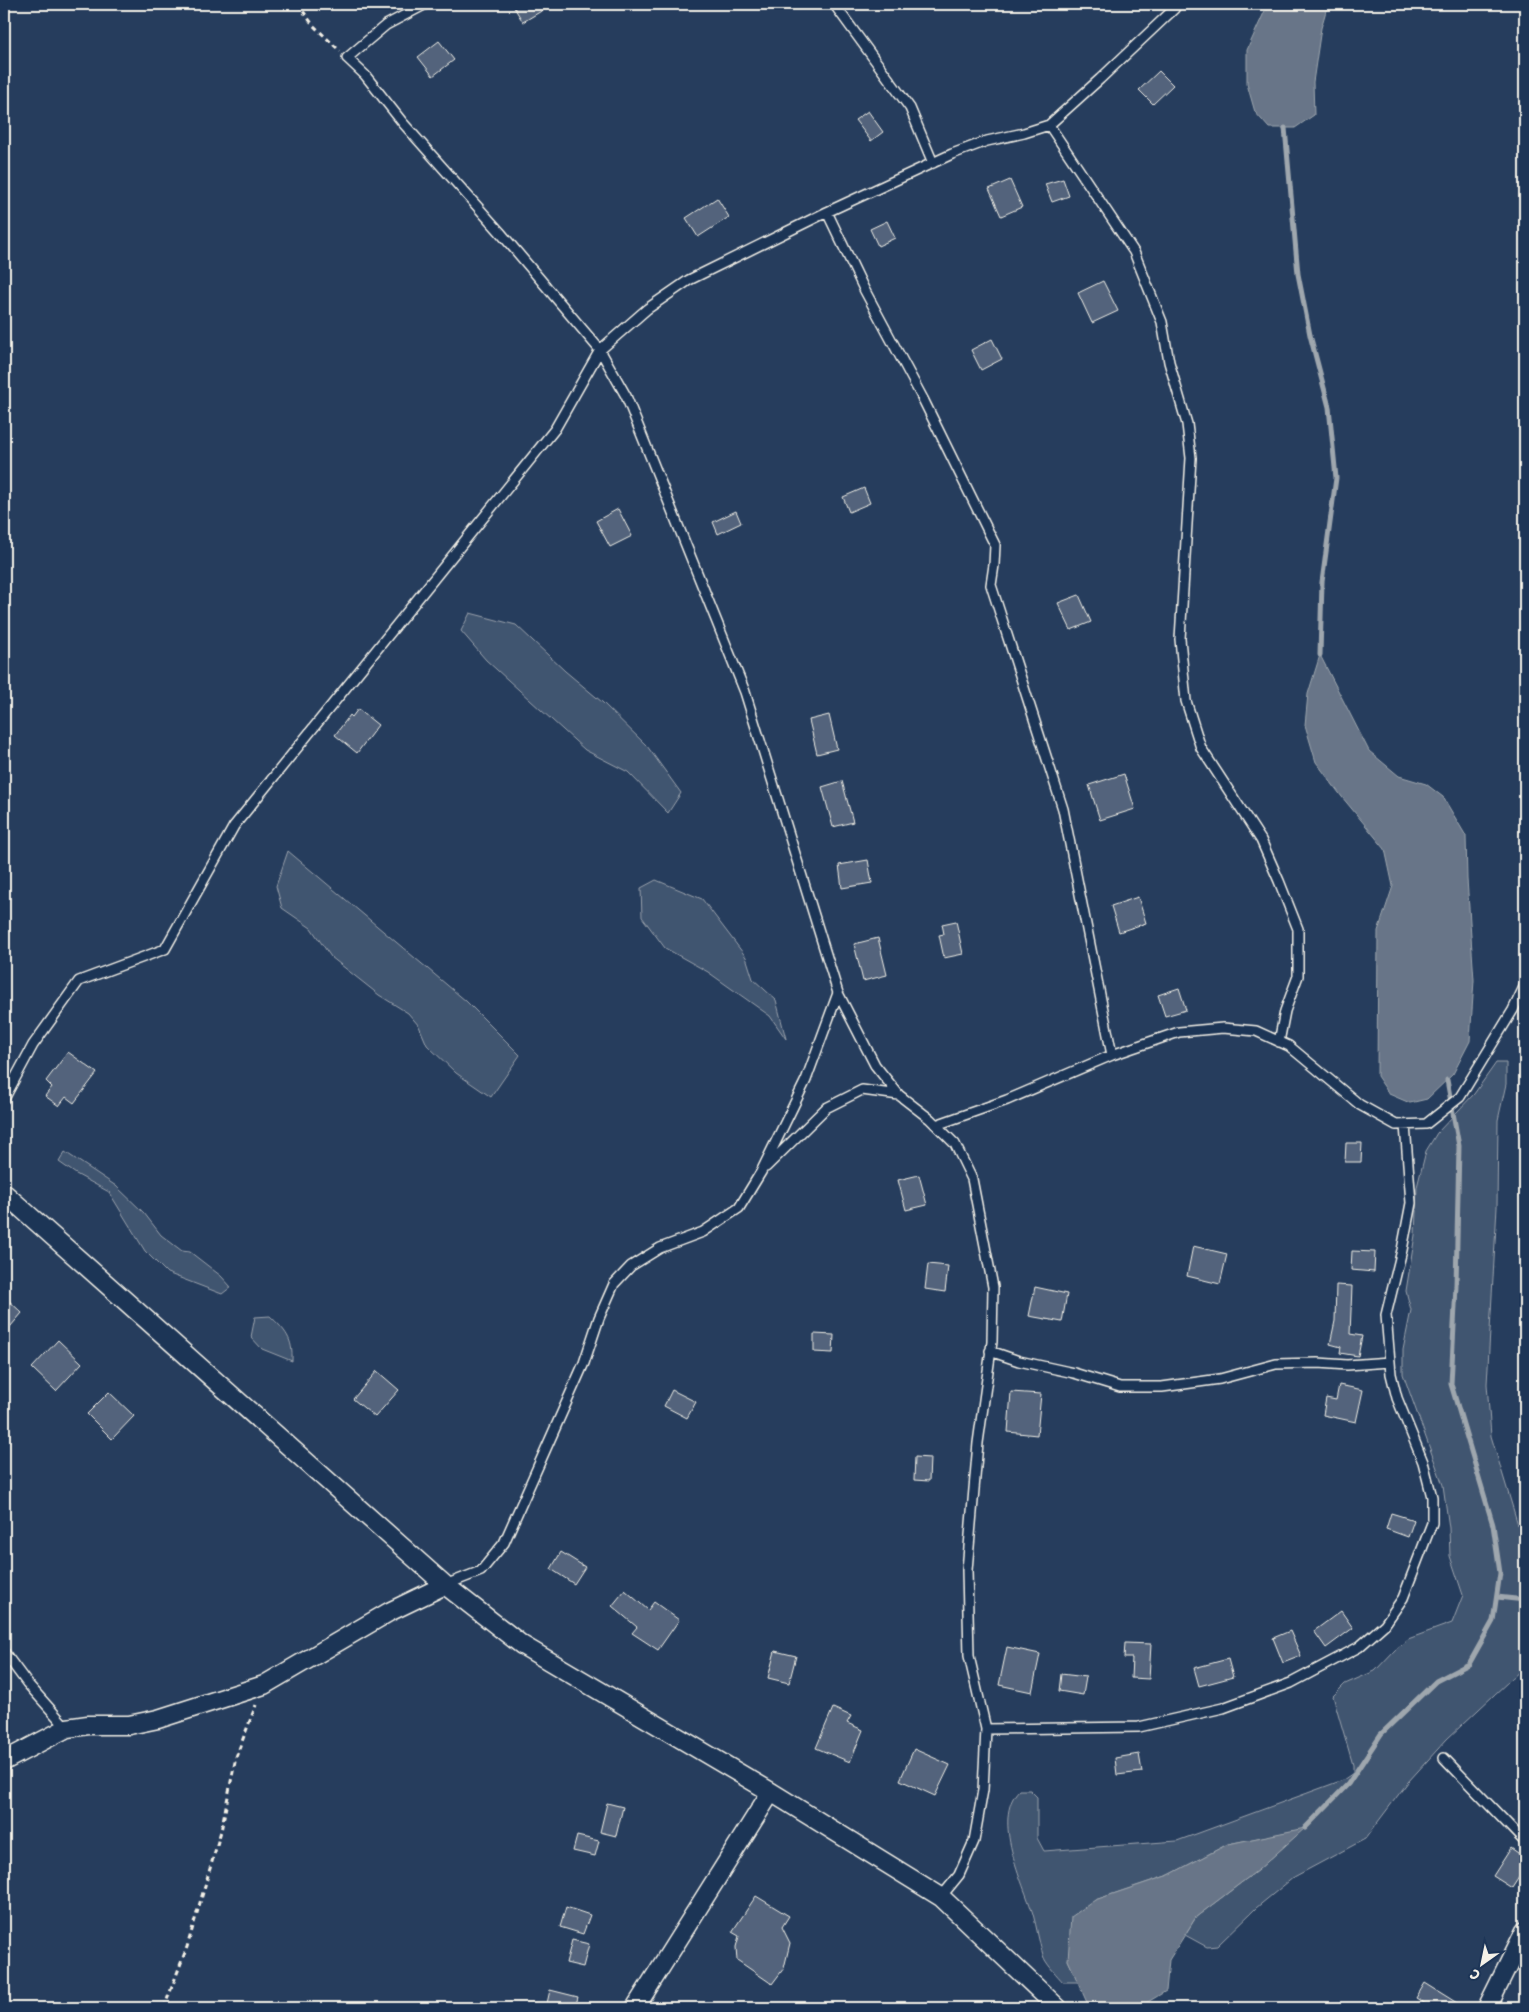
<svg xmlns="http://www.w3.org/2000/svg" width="1529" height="2012" font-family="'Shantell Sans',sans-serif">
<rect width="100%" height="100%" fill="#263d5d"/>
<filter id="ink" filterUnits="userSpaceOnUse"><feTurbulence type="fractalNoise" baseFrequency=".02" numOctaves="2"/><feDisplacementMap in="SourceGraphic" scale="10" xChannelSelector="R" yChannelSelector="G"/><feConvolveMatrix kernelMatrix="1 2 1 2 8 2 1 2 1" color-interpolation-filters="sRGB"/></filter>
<g filter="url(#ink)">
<path fill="#40546f" stroke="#9aa2ac" d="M 470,613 L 516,625 L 565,671 L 602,702 L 647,746 L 681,793 L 668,813 L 628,772 L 585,750 L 486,660 L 461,631 Z
M 288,851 L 466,1001 L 520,1055 L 491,1097 L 456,1073 L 427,1045 L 419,1026 L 408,1013 L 379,995 L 331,957 L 311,928 L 282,908 L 276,886 Z
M 656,880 L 702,899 L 746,957 L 753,979 L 776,1000 L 786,1039 L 770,1016 L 708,972 L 665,948 L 642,917 L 641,888 Z
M 1496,1063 L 1506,1063 L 1506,1084 L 1498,1120 L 1497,1207 L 1487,1384 L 1491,1436 L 1522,1538 L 1525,1542 L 1525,1666 L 1447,1739 L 1408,1782 L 1365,1839 L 1294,1877 L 1256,1908 L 1217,1946 L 1207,1947 L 1185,1935 L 1196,1917 L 1258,1870 L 1303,1829 L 1228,1844 L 1169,1875 L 1095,1900 L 1068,1960 L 1078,1982 L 1063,1982 C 1057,1975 1048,1966 1044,1958 C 1039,1944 1037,1928 1033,1914 C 1023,1882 991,1819 1019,1790 L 1030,1790 L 1037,1797 L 1037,1838 L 1044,1851 L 1177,1841 L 1343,1780 L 1353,1773 L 1353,1765 L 1333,1696 L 1345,1684 L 1375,1671 L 1395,1650 L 1408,1639 L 1452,1623 L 1463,1595 L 1450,1556 L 1449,1528 L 1443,1485 L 1403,1374 L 1403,1350 L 1411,1310 L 1406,1291 L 1415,1235 L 1417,1187 L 1426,1151 L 1437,1133 L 1474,1094 Z
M 65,1152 L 116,1186 L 144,1213 L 161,1235 L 182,1251 L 190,1252 L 221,1276 L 231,1287 L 222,1294 L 167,1273 L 145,1251 L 109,1192 L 76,1174 L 59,1162 Z
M 270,1316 C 286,1331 293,1339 292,1361 L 262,1349 L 251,1337 L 255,1317 Z"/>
<path fill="#677588" stroke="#9fa7ae" d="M 1268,4 L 1328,4 L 1321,28 L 1313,82 L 1314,115 L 1295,128 L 1269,128 L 1255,112 L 1247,84 L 1247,50 Z
M 1320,655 L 1369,751 L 1399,776 L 1426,784 L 1443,797 L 1466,836 L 1467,879 L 1474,980 L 1470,1041 L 1453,1074 L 1427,1099 L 1410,1103 L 1389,1094 L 1377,1076 L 1378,931 L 1393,886 L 1385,849 L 1342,797 L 1316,762 L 1305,725 L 1308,694 Z
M 1305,1828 L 1258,1870 L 1196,1917 L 1169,1960 L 1166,1991 L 1138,2008 L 1091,2008 L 1089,2007 L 1068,1960 L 1071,1917 L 1095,1900 L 1169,1875 L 1228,1844 Z"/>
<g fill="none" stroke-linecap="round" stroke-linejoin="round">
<path stroke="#9fa7ae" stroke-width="5" d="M 1285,128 L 1298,274 L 1310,335 L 1329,407 L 1336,478 L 1322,582 L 1320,655
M 1497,1597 L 1525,1600
M 1305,1828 L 1348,1784 L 1381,1734 L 1436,1681 L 1469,1664 L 1493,1621 L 1500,1573 L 1493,1525 L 1451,1384 L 1456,1286 L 1459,1146 L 1447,1080
M 1087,2008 L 1089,2007"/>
</g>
<path fill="#52647b" stroke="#f4f1e8" d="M 512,4 L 553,4 L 523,22 Z
M 439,41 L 454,60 L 433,76 L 418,57 Z
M 1159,71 L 1173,85 L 1153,104 L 1139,90 Z
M 868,111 L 883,132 L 871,141 L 855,120 Z
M 1063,179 L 1069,196 L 1052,202 L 1045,184 Z
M 1010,180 L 1022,207 L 1001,216 L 989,189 Z
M 717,198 L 729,217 L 698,237 L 686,218 Z
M 887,221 L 895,238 L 878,246 L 870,229 Z
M 1103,281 L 1118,311 L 1092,323 L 1078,293 Z
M 992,339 L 1002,359 L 981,370 L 971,350 Z
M 864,488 L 870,503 L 849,512 L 843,497 Z
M 618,509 L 632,536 L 610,547 L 596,521 Z
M 736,511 L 741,523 L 718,534 L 713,522 Z
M 1079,595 L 1091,622 L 1071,630 L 1058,603 Z
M 358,709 L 378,725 L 357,753 L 335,735 L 350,715 L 352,717 Z
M 829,715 L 837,749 L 817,754 L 809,720 Z
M 1124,774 L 1135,809 L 1100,820 L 1089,785 Z
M 842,781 L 853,822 L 833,827 L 822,787 Z
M 868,860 L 872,883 L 842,888 L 839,865 Z
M 1138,897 L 1146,923 L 1119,932 L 1111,906 Z
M 956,921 L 963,954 L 944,958 L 939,935 L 944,934 L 942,924 Z
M 878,938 L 887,975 L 863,981 L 854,944 Z
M 1179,988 L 1186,1010 L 1165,1016 L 1158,995 Z
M 68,1052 L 97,1073 L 74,1103 L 66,1097 L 59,1106 L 45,1096 L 52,1087 L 46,1081 Z
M 1346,1143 L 1362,1143 L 1361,1162 L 1345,1162 Z
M 919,1175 L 927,1205 L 906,1210 L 898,1180 Z
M 1193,1246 L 1227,1254 L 1220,1284 L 1187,1276 Z
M 1352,1251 L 1375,1252 L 1374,1272 L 1351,1270 Z
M 928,1264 L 948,1266 L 945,1292 L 925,1289 Z
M 1336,1285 L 1352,1286 L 1350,1334 L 1362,1336 L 1358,1356 L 1340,1353 L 1341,1347 L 1330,1344 L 1335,1321 Z
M 1035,1287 L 1067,1294 L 1062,1322 L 1029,1316 Z
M 4,1296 L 22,1313 L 4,1334 Z
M 814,1334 L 834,1335 L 833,1353 L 814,1352 Z
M 58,1340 L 82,1363 L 56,1391 L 32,1368 Z
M 377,1371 L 399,1390 L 375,1417 L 353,1399 Z
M 1339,1385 L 1363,1390 L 1356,1422 L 1323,1415 L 1326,1398 L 1336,1400 Z
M 672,1390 L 696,1402 L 687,1418 L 664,1406 Z
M 109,1392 L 134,1416 L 112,1439 L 87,1414 Z
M 1011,1392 L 1041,1394 L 1037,1435 L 1008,1432 Z
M 915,1457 L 930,1458 L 929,1481 L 914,1480 Z
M 1391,1513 L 1414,1520 L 1408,1537 L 1386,1529 Z
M 561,1552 L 585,1567 L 574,1584 L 551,1569 Z
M 625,1590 L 648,1610 L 654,1602 L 679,1620 L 658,1650 L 632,1633 L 637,1627 L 612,1606 Z
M 1341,1611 L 1353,1628 L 1326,1648 L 1314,1631 Z
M 1290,1631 L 1301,1656 L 1283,1663 L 1273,1638 Z
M 1125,1643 L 1151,1644 L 1149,1679 L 1131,1678 L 1132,1658 L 1124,1658 Z
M 1007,1647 L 1040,1654 L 1032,1692 L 999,1685 Z
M 775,1651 L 796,1656 L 789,1683 L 768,1678 Z
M 1228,1659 L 1233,1677 L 1199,1686 L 1194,1668 Z
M 1061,1674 L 1086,1677 L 1083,1695 L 1059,1691 Z
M 833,1708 L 851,1716 L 847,1723 L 863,1730 L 850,1762 L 816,1748 Z
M 914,1749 L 950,1765 L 935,1796 L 900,1780 Z
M 1139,1754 L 1142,1772 L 1117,1775 L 1115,1758 Z
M 607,1803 L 623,1807 L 616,1836 L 600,1832 Z
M 577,1836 L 599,1841 L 595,1856 L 573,1851 Z
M 1511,1848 L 1525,1858 L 1525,1868 L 1512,1888 L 1493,1876 Z
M 756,1896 L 789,1916 L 782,1927 L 790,1943 L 784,1968 L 772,1984 L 737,1960 L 736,1947 L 739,1936 L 732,1932 Z
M 566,1907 L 590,1915 L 583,1934 L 560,1927 Z
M 572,1940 L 589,1944 L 583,1967 L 566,1963 Z
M 1425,1983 L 1465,2008 L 1432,2008 L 1416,1998 Z
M 550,1990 L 578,1997 L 575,2008 L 546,2008 Z"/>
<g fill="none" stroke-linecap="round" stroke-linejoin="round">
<g stroke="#f4f1e8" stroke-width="12">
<path id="lane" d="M 426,4 L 386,25 L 347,58 L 365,75 L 403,123 L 500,232 L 600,350 L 626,396 L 745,692 L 838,993 L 875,1065 L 899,1095 L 930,1119 L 955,1144 L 972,1179 L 993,1287 L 992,1342 L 978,1443 L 967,1570 L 969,1656 L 986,1729 L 983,1790 L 974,1841 L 959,1875 L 941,1897
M 834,4 L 910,108 L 933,163
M 1049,125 L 1134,252 L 1162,322 L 1169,362 L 1187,424 L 1191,458 L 1180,639 L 1186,701 L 1201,748 L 1261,840 L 1279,881 L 1298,929 L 1298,976 L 1285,1011 L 1279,1042
M 827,212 L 864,289 L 923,399 L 995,545 L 994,565 L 991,585 L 1063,809 L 1112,1055
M 4,1099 L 33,1045 L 79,981 L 165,949 L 234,826 L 555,429 L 600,350 L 647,309 L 689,280 L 827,212 L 952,154 L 987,141 L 1024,133 L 1049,125 L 1100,79 L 1174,9 L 1177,4
M 936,1125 L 1007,1100 L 1112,1055 L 1179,1032 L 1223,1028 L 1256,1031 L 1289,1046 L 1360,1105 L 1396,1125 L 1426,1124 L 1460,1097 L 1513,1010 L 1525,985
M 766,1167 L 826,1108 L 862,1090 L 899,1095
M 990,1351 L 1019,1361 L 1074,1373 L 1120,1387 L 1162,1387 L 1220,1379 L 1276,1364 L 1318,1363 L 1347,1365 L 1390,1362
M 445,1585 L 481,1571 L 504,1543 L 584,1363 L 599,1318 L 614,1284 L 631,1266 L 660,1248 L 703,1232 L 739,1208 L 761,1172 L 806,1080 L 838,993
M 4,1652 L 27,1683 L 67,1728
M 986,1729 L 1139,1727 L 1223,1708 L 1291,1683 L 1359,1647 L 1385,1624 L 1403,1598 L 1432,1523 L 1432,1497 L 1423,1462 L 1397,1398 L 1391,1374 L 1386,1315 L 1402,1250 L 1411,1203 L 1405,1125
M 1444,1758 L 1525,1842"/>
</g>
<g stroke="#f4f1e8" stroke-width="21">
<path id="street" d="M 4,1193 L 445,1585 L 522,1645 L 771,1792 L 941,1897 L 1058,2008
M 4,1761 L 67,1728 L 88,1725 L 129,1725 L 158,1719 L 264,1685 L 389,1612 L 445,1585
M 635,2008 L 771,1792
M 1487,2008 L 1525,1931"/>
</g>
<path stroke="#f4f1e8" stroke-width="3" stroke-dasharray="5 4" stroke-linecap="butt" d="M 298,4 L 313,25 L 340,51
M 164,2008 L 187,1947 L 221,1831 L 236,1757 L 256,1705"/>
<use href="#lane" stroke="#1d3557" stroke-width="9"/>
<use href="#street" stroke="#1d3557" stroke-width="18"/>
</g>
</g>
<rect width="1529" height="2012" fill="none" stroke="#1d3557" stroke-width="20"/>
<rect x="10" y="10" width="1509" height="1992" fill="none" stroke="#f4f1e8" stroke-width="2" filter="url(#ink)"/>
<g transform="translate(1482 1964) rotate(213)" stroke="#1d3557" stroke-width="4" paint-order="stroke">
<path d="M0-4L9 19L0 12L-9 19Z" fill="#f4f1e8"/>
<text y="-8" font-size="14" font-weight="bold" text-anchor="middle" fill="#f4f1e8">С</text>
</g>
</svg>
